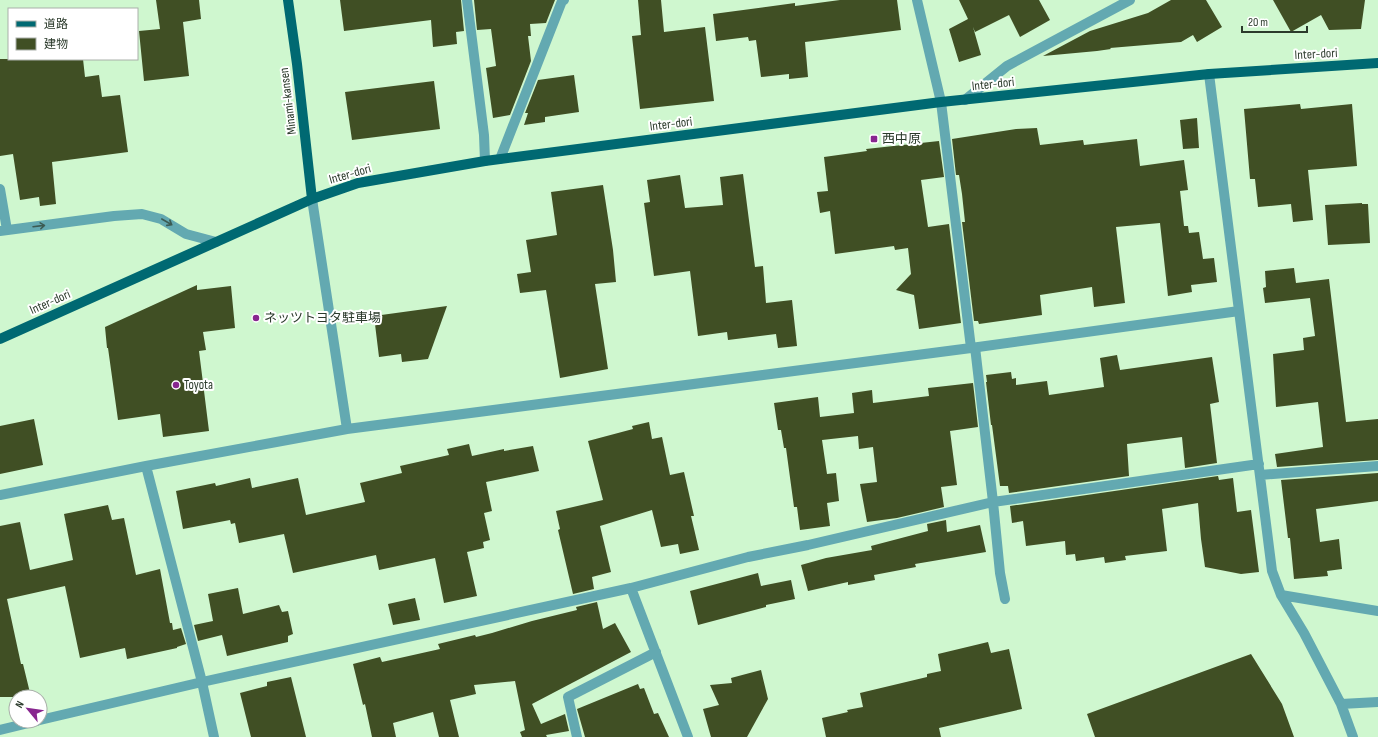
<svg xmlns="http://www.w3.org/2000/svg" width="1378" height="737" font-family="'Sofia Sans Condensed','Noto Sans JP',sans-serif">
<rect width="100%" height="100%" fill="#cff7cf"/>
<path fill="#404f24" d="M 156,0 L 199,0 L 201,19 L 183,22 L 189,76 L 144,81 L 139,31 L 160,29 Z
M 340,0 L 461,0 L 464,31 L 456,32 L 457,44 L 433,47 L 431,20 L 344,31 Z
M 474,0 L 555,0 L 546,23 L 530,24 L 531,36 L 528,36 L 531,61 L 510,115 L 493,118 L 486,68 L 496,66 L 491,29 L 477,30 Z
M 638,0 L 661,0 L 664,32 L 705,27 L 714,101 L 640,109 L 632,36 L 641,35 Z
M 840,0 L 897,0 L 901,30 L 805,42 L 808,77 L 789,79 L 789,74 L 761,77 L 756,40 L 749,41 L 748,37 L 716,41 L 713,14 L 795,3 L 795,6 Z
M 959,0 L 1039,0 L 1025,7 L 1039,0 L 1050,20 L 1020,37 L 1009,15 L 975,32 L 973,27 L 981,55 L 959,62 L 949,29 L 968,19 Z
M 1171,0 L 1206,0 L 1222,27 L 1197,42 L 1193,35 L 1181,42 L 1110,48 L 1111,49 L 1097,51 L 1043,56 L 1090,31 L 1148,13 Z
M 1273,0 L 1365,0 L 1361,29 L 1329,30 L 1321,15 L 1291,32 Z
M 0,59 L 83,59 L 85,77 L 99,75 L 102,97 L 120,95 L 128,152 L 52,162 L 56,204 L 40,206 L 39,197 L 20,200 L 13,154 L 0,156 Z
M 574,75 L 579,112 L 545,117 L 545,122 L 524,125 L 528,113 L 525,113 L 538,80 Z
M 434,81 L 440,129 L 352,140 L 345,92 Z
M 1300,104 L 1301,109 L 1352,104 L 1357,166 L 1308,170 L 1313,220 L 1293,222 L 1291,204 L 1258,207 L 1255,179 L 1250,179 L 1244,109 Z
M 1197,118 L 1199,148 L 1183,149 L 1180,120 Z
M 1037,128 L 1040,145 L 1083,140 L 1084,145 L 1137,139 L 1140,166 L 1184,160 L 1188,190 L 1180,191 L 1184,226 L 1188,226 L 1189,233 L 1199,232 L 1203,259 L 1214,258 L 1217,282 L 1191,285 L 1192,292 L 1168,296 L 1160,223 L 1116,227 L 1125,303 L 1094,307 L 1092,287 L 1040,295 L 1042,315 L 979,324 L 978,321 L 974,321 L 962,222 L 965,222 L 962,194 L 959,175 L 956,175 L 952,139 L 1016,129 Z
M 939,141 L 944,177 L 921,180 L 928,227 L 949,224 L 961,323 L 919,329 L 914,295 L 896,290 L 911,274 L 908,248 L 895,250 L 894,246 L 835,254 L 830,211 L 820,213 L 817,192 L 828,191 L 824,157 L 867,151 L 866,149 Z
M 743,174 L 755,267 L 763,266 L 766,303 L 792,300 L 797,346 L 778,348 L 776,334 L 728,340 L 727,332 L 698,336 L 690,271 L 654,276 L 644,203 L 650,202 L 647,180 L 680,175 L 685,208 L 723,205 L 720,177 Z
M 603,185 L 613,250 L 616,282 L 595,284 L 608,369 L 560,378 L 546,290 L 520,293 L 517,274 L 531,272 L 526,240 L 557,235 L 551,192 Z
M 1362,203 L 1362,204 L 1368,204 L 1370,243 L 1328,245 L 1325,205 Z
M 1294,268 L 1296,283 L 1329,279 L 1346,422 L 1378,419 L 1378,460 L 1277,467 L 1275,454 L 1323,447 L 1318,402 L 1276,407 L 1273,354 L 1304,350 L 1303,338 L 1315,336 L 1310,298 L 1265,303 L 1263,288 L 1266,287 L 1265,271 Z
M 197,285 L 197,290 L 231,286 L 235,328 L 203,332 L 206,350 L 199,351 L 209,431 L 163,437 L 160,414 L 118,420 L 108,348 L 107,348 L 105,327 Z
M 447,306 L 428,359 L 402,362 L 401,354 L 379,357 L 374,316 Z
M 1117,355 L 1120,370 L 1212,357 L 1219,402 L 1210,404 L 1217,463 L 1185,468 L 1182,437 L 1127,444 L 1129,476 L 1009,493 L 1008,486 L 1000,486 L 992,425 L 991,425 L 986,382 L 987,382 L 986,375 L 1011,372 L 1012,379 L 1016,378 L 1016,385 L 1047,381 L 1049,395 L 1104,387 L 1100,358 Z
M 973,383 L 978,427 L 950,431 L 957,485 L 941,487 L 944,507 L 897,518 L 867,522 L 860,484 L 877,482 L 873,447 L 859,449 L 858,436 L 822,440 L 827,474 L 836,473 L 839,501 L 827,503 L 830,526 L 800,530 L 797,507 L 794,507 L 786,448 L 784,448 L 781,430 L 778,430 L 774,403 L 818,397 L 820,417 L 854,413 L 852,393 L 872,390 L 873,403 L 929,396 L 928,388 Z
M 34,419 L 43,465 L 0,474 L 0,426 Z
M 649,422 L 652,439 L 662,437 L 670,475 L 684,472 L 694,516 L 691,516 L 699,550 L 680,554 L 678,544 L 661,547 L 652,510 L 600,526 L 611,572 L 592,577 L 594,589 L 573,594 L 558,530 L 560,529 L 556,511 L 603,500 L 588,441 L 633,429 L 632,426 Z
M 469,444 L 472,456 L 504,449 L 504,451 L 533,446 L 539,471 L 486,482 L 492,511 L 484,513 L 490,540 L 483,542 L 484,548 L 467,552 L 477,596 L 444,603 L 435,558 L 379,570 L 376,555 L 293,573 L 284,534 L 239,543 L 235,523 L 231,524 L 230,520 L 183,529 L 176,491 L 215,483 L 216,486 L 250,478 L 252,488 L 298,478 L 306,515 L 365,502 L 360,483 L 402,473 L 400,466 L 449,455 L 447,449 Z
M 1378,473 L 1378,501 L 1316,509 L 1320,542 L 1339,539 L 1342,569 L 1327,571 L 1328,576 L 1294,579 L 1290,538 L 1288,538 L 1281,480 Z
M 1218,476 L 1219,480 L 1233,478 L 1237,512 L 1251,510 L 1259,572 L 1241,574 L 1205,567 L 1201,539 L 1198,503 L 1162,509 L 1167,551 L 1125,556 L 1126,560 L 1105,563 L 1104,557 L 1076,561 L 1075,554 L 1066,555 L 1065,541 L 1026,546 L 1023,521 L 1012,523 L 1010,506 Z
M 108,505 L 112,520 L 124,518 L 136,575 L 160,569 L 170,623 L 172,623 L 173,630 L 181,628 L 186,644 L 177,647 L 177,648 L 127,659 L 125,648 L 80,658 L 65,586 L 7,599 L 21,664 L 23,664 L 31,697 L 0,697 L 0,526 L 20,522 L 30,570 L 73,560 L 64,514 Z
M 946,520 L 947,532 L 980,525 L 986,552 L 915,564 L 916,567 L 874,575 L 875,580 L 848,585 L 848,582 L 808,591 L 801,565 L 826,558 L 872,550 L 871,546 L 928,531 L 927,524 Z
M 758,573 L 761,586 L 791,580 L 795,599 L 766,605 L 766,607 L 698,625 L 690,591 Z
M 238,588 L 243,614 L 279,605 L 282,612 L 288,611 L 293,634 L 288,636 L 288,642 L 227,656 L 222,635 L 198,641 L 194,625 L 213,621 L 208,594 Z
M 415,598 L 420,620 L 393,625 L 388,604 Z
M 597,602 L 603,629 L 615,623 L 631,652 L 532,704 L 541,724 L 565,714 L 569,731 L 546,735 L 547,737 L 522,737 L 520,732 L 525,730 L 515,681 L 474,685 L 476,694 L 450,700 L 459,737 L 439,737 L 433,712 L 393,723 L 396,737 L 372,737 L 365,704 L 363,705 L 353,664 L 380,657 L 382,662 L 440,649 L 438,644 L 475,635 L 476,637 L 492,633 L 532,621 L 577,610 L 576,607 Z
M 988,642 L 991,653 L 1009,649 L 1022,709 L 939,728 L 941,737 L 826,737 L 822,718 L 848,712 L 847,710 L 863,707 L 860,693 L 927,677 L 927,674 L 941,671 L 938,654 Z
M 1251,654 L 1282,704 L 1294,737 L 1095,737 L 1087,714 Z
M 761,670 L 768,699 L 747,737 L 711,737 L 703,709 L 719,705 L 710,685 L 732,683 L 731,678 Z
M 291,677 L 306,737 L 251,737 L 240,693 L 267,686 L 267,682 Z
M 638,684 L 640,689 L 644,688 L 654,714 L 658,713 L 669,737 L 585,737 L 577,709 Z"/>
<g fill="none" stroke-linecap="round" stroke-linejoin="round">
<path stroke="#63a9b1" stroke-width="10" d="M 467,0 L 484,135 L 485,161
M 917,0 L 941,102 L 971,348
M 1209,74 L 1272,571 L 1281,595 L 1304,633 L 1341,704 L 1353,737
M 965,100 L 1007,66 L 1130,0
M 500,159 L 562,1 L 564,0
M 0,189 L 7,230
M 312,199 L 347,429
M 0,231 L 114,216 L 142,214 L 161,219 L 186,234 L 216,242
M 146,466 L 202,682 L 214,737
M 1260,475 L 1378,466
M 0,495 L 146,466 L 347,429 L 971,348 L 1239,311
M 631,588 L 688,737
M 1281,595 L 1378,611
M 1005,599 L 1000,573 L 993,502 L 1259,464
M 1341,704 L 1378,702
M 40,720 L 202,682 L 631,588 L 748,557 L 808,545 L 993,502 L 975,347
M 0,730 L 37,721
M 577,737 L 568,697 L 656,652"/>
<path stroke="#006972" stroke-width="10" d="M 288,0 L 297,64 L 312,199
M 0,339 L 312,199 L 358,183 L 485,161 L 941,102 L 1209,74 L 1378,63"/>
</g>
<defs><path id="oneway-shaft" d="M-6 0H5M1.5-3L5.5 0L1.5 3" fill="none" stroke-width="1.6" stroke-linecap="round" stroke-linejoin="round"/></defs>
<g stroke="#3c5b53">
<use href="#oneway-shaft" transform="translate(167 222) rotate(30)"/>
<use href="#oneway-shaft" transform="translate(39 226) rotate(-7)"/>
</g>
<g fill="#88268f" stroke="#fff" stroke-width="1.5">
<rect x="870" y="135" width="8" height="8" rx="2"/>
<circle cx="256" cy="318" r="4"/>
<circle cx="176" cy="385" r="4"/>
</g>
<g text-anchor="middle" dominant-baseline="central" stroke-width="4" stroke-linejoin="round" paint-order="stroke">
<g font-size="13" fill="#2b3a2b" stroke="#fff">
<text transform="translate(1316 54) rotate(-3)">Inter-dori</text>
<text transform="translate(993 84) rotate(-6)">Inter-dori</text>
<text transform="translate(288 101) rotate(-97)">Minami-kansen</text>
<text transform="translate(671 124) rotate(-7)">Inter-dori</text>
<text transform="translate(350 174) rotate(-16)">Inter-dori</text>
<text transform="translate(50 302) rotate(-24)">Inter-dori</text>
</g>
<g font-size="13" fill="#2b3a2b" stroke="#fff" text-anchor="start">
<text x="882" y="139">西中原</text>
<text x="264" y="318">ネッツトヨタ駐車場</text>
<text x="184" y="385">Toyota</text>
</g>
</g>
<rect x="8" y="8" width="130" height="52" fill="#ffffff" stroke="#aab0aa"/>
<rect x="16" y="21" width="20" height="6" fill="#006972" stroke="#aab0aa"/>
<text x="44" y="28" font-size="12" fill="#2b3a2b">道路</text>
<rect x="16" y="38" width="20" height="12" fill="#404f24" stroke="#aab0aa"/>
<text x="44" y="48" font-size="12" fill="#2b3a2b">建物</text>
<g transform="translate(28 709) rotate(299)"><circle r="19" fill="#ffffff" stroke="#aab0aa"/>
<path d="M0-3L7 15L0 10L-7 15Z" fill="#88268f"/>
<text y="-6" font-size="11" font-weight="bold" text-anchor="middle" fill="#2b3a2b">N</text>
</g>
<path d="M1242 26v6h65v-6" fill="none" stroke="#2b3a2b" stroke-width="2"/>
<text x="1248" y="26" font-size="12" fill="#2b3a2b" stroke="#ffffff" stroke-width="3" paint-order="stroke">20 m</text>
</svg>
